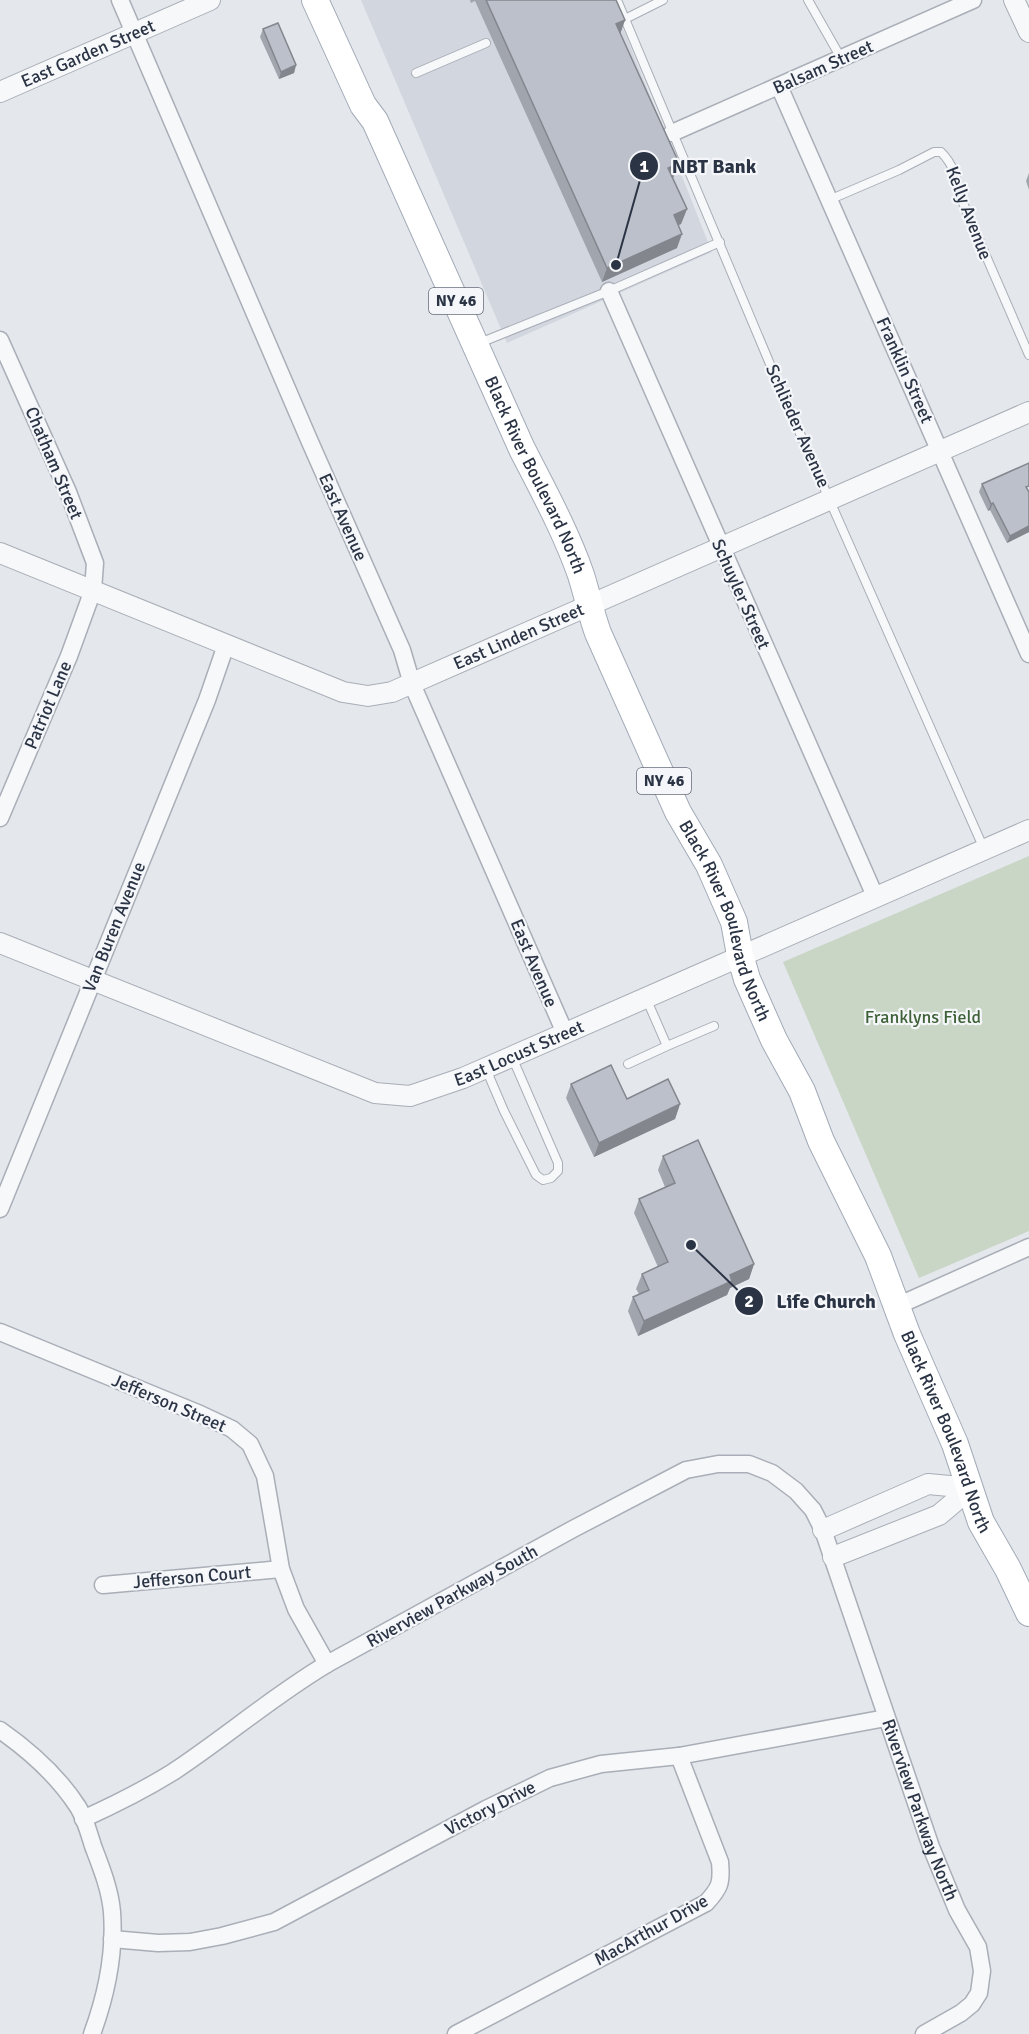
<svg xmlns="http://www.w3.org/2000/svg" width="1029" height="2034" font-family="Signika,sans-serif">
<rect width="100%" height="100%" fill="#e4e7ec"/>
<path fill="#d2d6de" d="M 361,0 L 610,0 L 627,38 L 712,252 L 507,343 Z"/>
<path fill="#c9d6c5" d="M 1029,856 L 1029,1231 L 919,1278 L 783,962 Z"/>
<g fill="none" stroke-linecap="round" stroke-linejoin="round">
<g stroke="#a9aeb7" stroke-width="10">
<path id="service" d="M 617,0 L 783,395 L 984,849
M 808,0 L 841,58
M 625,19 L 663,0
M 416,73 L 486,43
M 829,200 L 899,170 L 934,152 L 941,152 C 954,165 957,179 960,196 L 1029,355
M 477,344 L 609,291 L 720,242
M 646,998 L 667,1046 L 714,1026
M 628,1064 L 667,1046
M 486,1069 L 504,1111 L 536,1175 L 543,1180 L 551,1178 L 558,1171 L 558,1163 L 512,1057"/>
</g>
<g stroke="#a9aeb7" stroke-width="19">
<g id="minor">
<path d="M 120,0 L 310,442 L 402,650 L 412,684 L 565,1033"/>
<path d="M 779,86 L 1029,654"/>
<path d="M 672,133 L 973,0"/>
<path d="M 609,291 L 875,896"/>
<path d="M 0,340 L 68,492 L 95,563 L 93,590 L 69,656 L 0,818"/>
<path d="M 0,1209 L 207,700 L 226,645"/>
<path d="M 897,1306 L 1029,1247"/>
<path d="M 0,1332 L 200,1414 L 232,1429 L 250,1444 L 265,1476 L 281,1569 L 296,1609 L 327,1664"/>
<path d="M 103,1585 L 281,1569"/>
<path d="M 0,1730 C 30,1751 58,1776 78,1807 C 85,1818 89,1833 93,1846 C 101,1867 110,1889 112,1912 C 115,1952 106,1996 92,2034"/>
<path id="s1" d="M 83,1819 C 114,1805 144,1790 173,1772 C 226,1737 273,1696 327,1664 L 573,1529 L 686,1470 L 718,1464 L 749,1464 L 772,1473 L 796,1491 L 813,1510 L 823,1530 L 931,1847 L 957,1910 L 978,1947 L 982,1971 L 979,1993 L 972,2004 L 961,2013 L 924,2034"/>
<path d="M 112,1939 L 158,1943 L 190,1942 L 222,1936 L 274,1922 L 486,1809 L 550,1778 L 601,1764 L 679,1756 L 886,1718"/>
<path d="M 456,2034 L 706,1903 C 720,1888 722,1883 720,1862 L 679,1756"/>
</g>
</g>
<g stroke="#a9aeb7" stroke-width="22">
<g id="tertiary">
<path d="M 1014,0 L 1029,32"/>
<path id="s2" d="M 0,92 L 210,0"/>
<path id="s3" d="M 0,553 L 343,692 L 368,696 L 392,692 L 1029,412"/>
<path id="s4" d="M 0,943 L 375,1093 L 410,1096 L 463,1078 L 1029,830"/>
<path d="M 823,1530 L 928,1484 L 971,1488"/>
<path d="M 833,1557 L 939,1515 L 971,1488"/>
</g>
</g>
<g stroke="#a3abb8" stroke-width="28">
<g id="primary">
<path id="s5" d="M 315,0 L 363,105 L 375,121 L 522,449 C 543,490 566,532 581,575 C 587,594 591,614 598,633 L 678,812 L 709,865 L 734,922 L 740,955 L 747,979 L 774,1040 L 802,1091 L 821,1141 L 878,1256 L 907,1334 L 955,1444 L 981,1522 L 1008,1569 L 1029,1613"/>
</g>
</g>
<use href="#service" stroke="#f7f8fa" stroke-width="8"/>
<use href="#minor" stroke="#f7f8fa" stroke-width="16"/>
<use href="#tertiary" stroke="#f7f8fa" stroke-width="20"/>
<use href="#primary" stroke="#fff" stroke-width="26"/>
</g>
<path fill="#a1a5ae" d="M 470,0 L 616,0 L 625,20 L 620,34 L 679,163 L 673,178 L 672,178 L 687,209 L 681,224 L 678,225 L 677,248 L 602,282 L 475,1 L 471,3 Z
M 263,29 L 296,65 L 294,73 L 279,79 L 260,37 Z
M 1029,173 L 1029,190 L 1026,181 Z
M 982,484 L 1029,532 L 1007,543 L 990,510 L 988,511 L 979,492 Z
M 571,1084 L 627,1099 L 680,1104 L 675,1119 L 594,1157 L 566,1098 Z
M 663,1156 L 754,1264 L 749,1279 L 730,1288 L 727,1295 L 638,1336 L 628,1311 L 633,1297 L 639,1294 L 636,1289 L 642,1274 L 658,1267 L 634,1213 L 639,1199 L 665,1187 L 658,1170 Z"/>
<path fill="#83868d" d="M 625,20 L 620,34 L 616,24 Z
M 296,65 L 294,73 L 279,79 L 281,72 Z
M 679,163 L 673,178 L 663,182 L 668,168 Z
M 687,209 L 681,224 L 668,230 L 674,215 Z
M 682,234 L 677,248 L 602,282 L 607,268 Z
M 993,503 L 990,510 L 988,511 L 991,504 Z
M 1029,526 L 1029,532 L 1007,543 L 1010,536 Z
M 680,1104 L 675,1119 L 594,1157 L 599,1143 Z
M 754,1264 L 749,1279 L 730,1288 L 727,1295 L 638,1336 L 644,1321 L 730,1275 Z"/>
<path fill="#bbc0ca" stroke="#83868d" stroke-width="1.5" d="M 486,0 L 616,0 L 625,20 L 616,24 L 679,163 L 668,168 L 687,209 L 674,215 L 682,234 L 607,268 Z
M 278,23 L 296,65 L 281,72 L 263,29 Z
M 1029,463 L 1029,486 L 1026,487 L 1029,492 L 1029,526 L 1010,536 L 993,503 L 991,504 L 982,484 Z
M 611,1065 L 627,1099 L 668,1079 L 680,1104 L 599,1143 L 571,1084 Z
M 698,1140 L 754,1264 L 730,1275 L 732,1281 L 644,1321 L 633,1297 L 649,1290 L 642,1274 L 668,1262 L 639,1199 L 675,1183 L 663,1156 Z"/>
<g text-anchor="middle" dominant-baseline="central" stroke-width="4.5" stroke-linejoin="round" paint-order="stroke">
<g fill="#f4f6f9" stroke="#676e7b" stroke-width="1.5">
<rect x="429" y="288" width="54" height="26" rx="4.5"/>
<rect x="637" y="768" width="54" height="26" rx="4.5"/>
</g>
<g font-size="16" font-weight="bold" fill="#2b3445">
<text x="456" y="301">NY 46</text>
<text x="664" y="781">NY 46</text>
</g>
<g font-size="18" fill="#2b3445" stroke="#f4f6f9">
<text stroke="none"><textPath href="#s2" startOffset="96">East Garden Street</textPath></text>
<text transform="translate(823 67) rotate(-24)">Balsam Street</text>
<text transform="translate(969 213) rotate(69)">Kelly Avenue</text>
<text transform="translate(905 370) rotate(66)">Franklin Street</text>
<text transform="translate(798 426) rotate(66)">Schlieder Avenue</text>
<text transform="translate(54 463) rotate(67)">Chatham Street</text>
<text stroke="none"><textPath href="#s5" startOffset="524">Black River Boulevard North</textPath></text>
<text transform="translate(343 517) rotate(66)">East Avenue</text>
<text transform="translate(741 594) rotate(66)">Schuyler Street</text>
<text stroke="none"><textPath href="#s3" startOffset="558">East Linden Street</textPath></text>
<text transform="translate(48 705) rotate(-67)">Patriot Lane</text>
<text stroke="none"><textPath href="#s5" startOffset="1010">Black River Boulevard North</textPath></text>
<text transform="translate(114 927) rotate(-68)">Van Buren Avenue</text>
<text transform="translate(534 963) rotate(67)">East Avenue</text>
<text stroke="none"><textPath href="#s4" startOffset="556">East Locust Street</textPath></text>
<text transform="translate(169 1403) rotate(23)">Jefferson Street</text>
<text stroke="none"><textPath href="#s5" startOffset="1568">Black River Boulevard North</textPath></text>
<text transform="translate(192 1577) rotate(-5)">Jefferson Court</text>
<text transform="translate(452 1596) rotate(-29)">Riverview Parkway South</text>
<text transform="translate(490 1808) rotate(-27)">Victory Drive</text>
<text stroke="none"><textPath href="#s1" startOffset="1160">Riverview Parkway North</textPath></text>
<text transform="translate(651 1930) rotate(-29)">MacArthur Drive</text>
</g>
<g font-size="18" fill="#3f6138" stroke="#f4f6f9">
<text x="923" y="1017">Franklyns Field</text>
</g>
</g>
<path fill="none" stroke="#2b3445" stroke-width="2" d="M616 265L644 166M691 1245L749 1301"/>
<g fill="#2b3445" stroke="#f4f6f9" stroke-width="2">
<circle cx="616" cy="265" r="6"/>
<circle cx="691" cy="1245" r="6"/>
<circle cx="644" cy="166" r="15"/>
<circle cx="749" cy="1301" r="15"/>
</g>
<g font-size="18" text-anchor="middle" font-weight="bold" fill="#fff">
<text x="644" y="172">1</text>
<text x="749" y="1307">2</text>
</g>
<g font-size="20" text-anchor="middle" font-weight="bold" fill="#2b3445" stroke="#f4f6f9" stroke-width="4.5" stroke-linejoin="round" paint-order="stroke">
<text x="714" y="173">NBT Bank</text>
<text x="826" y="1308">Life Church</text>
</g>
</svg>
